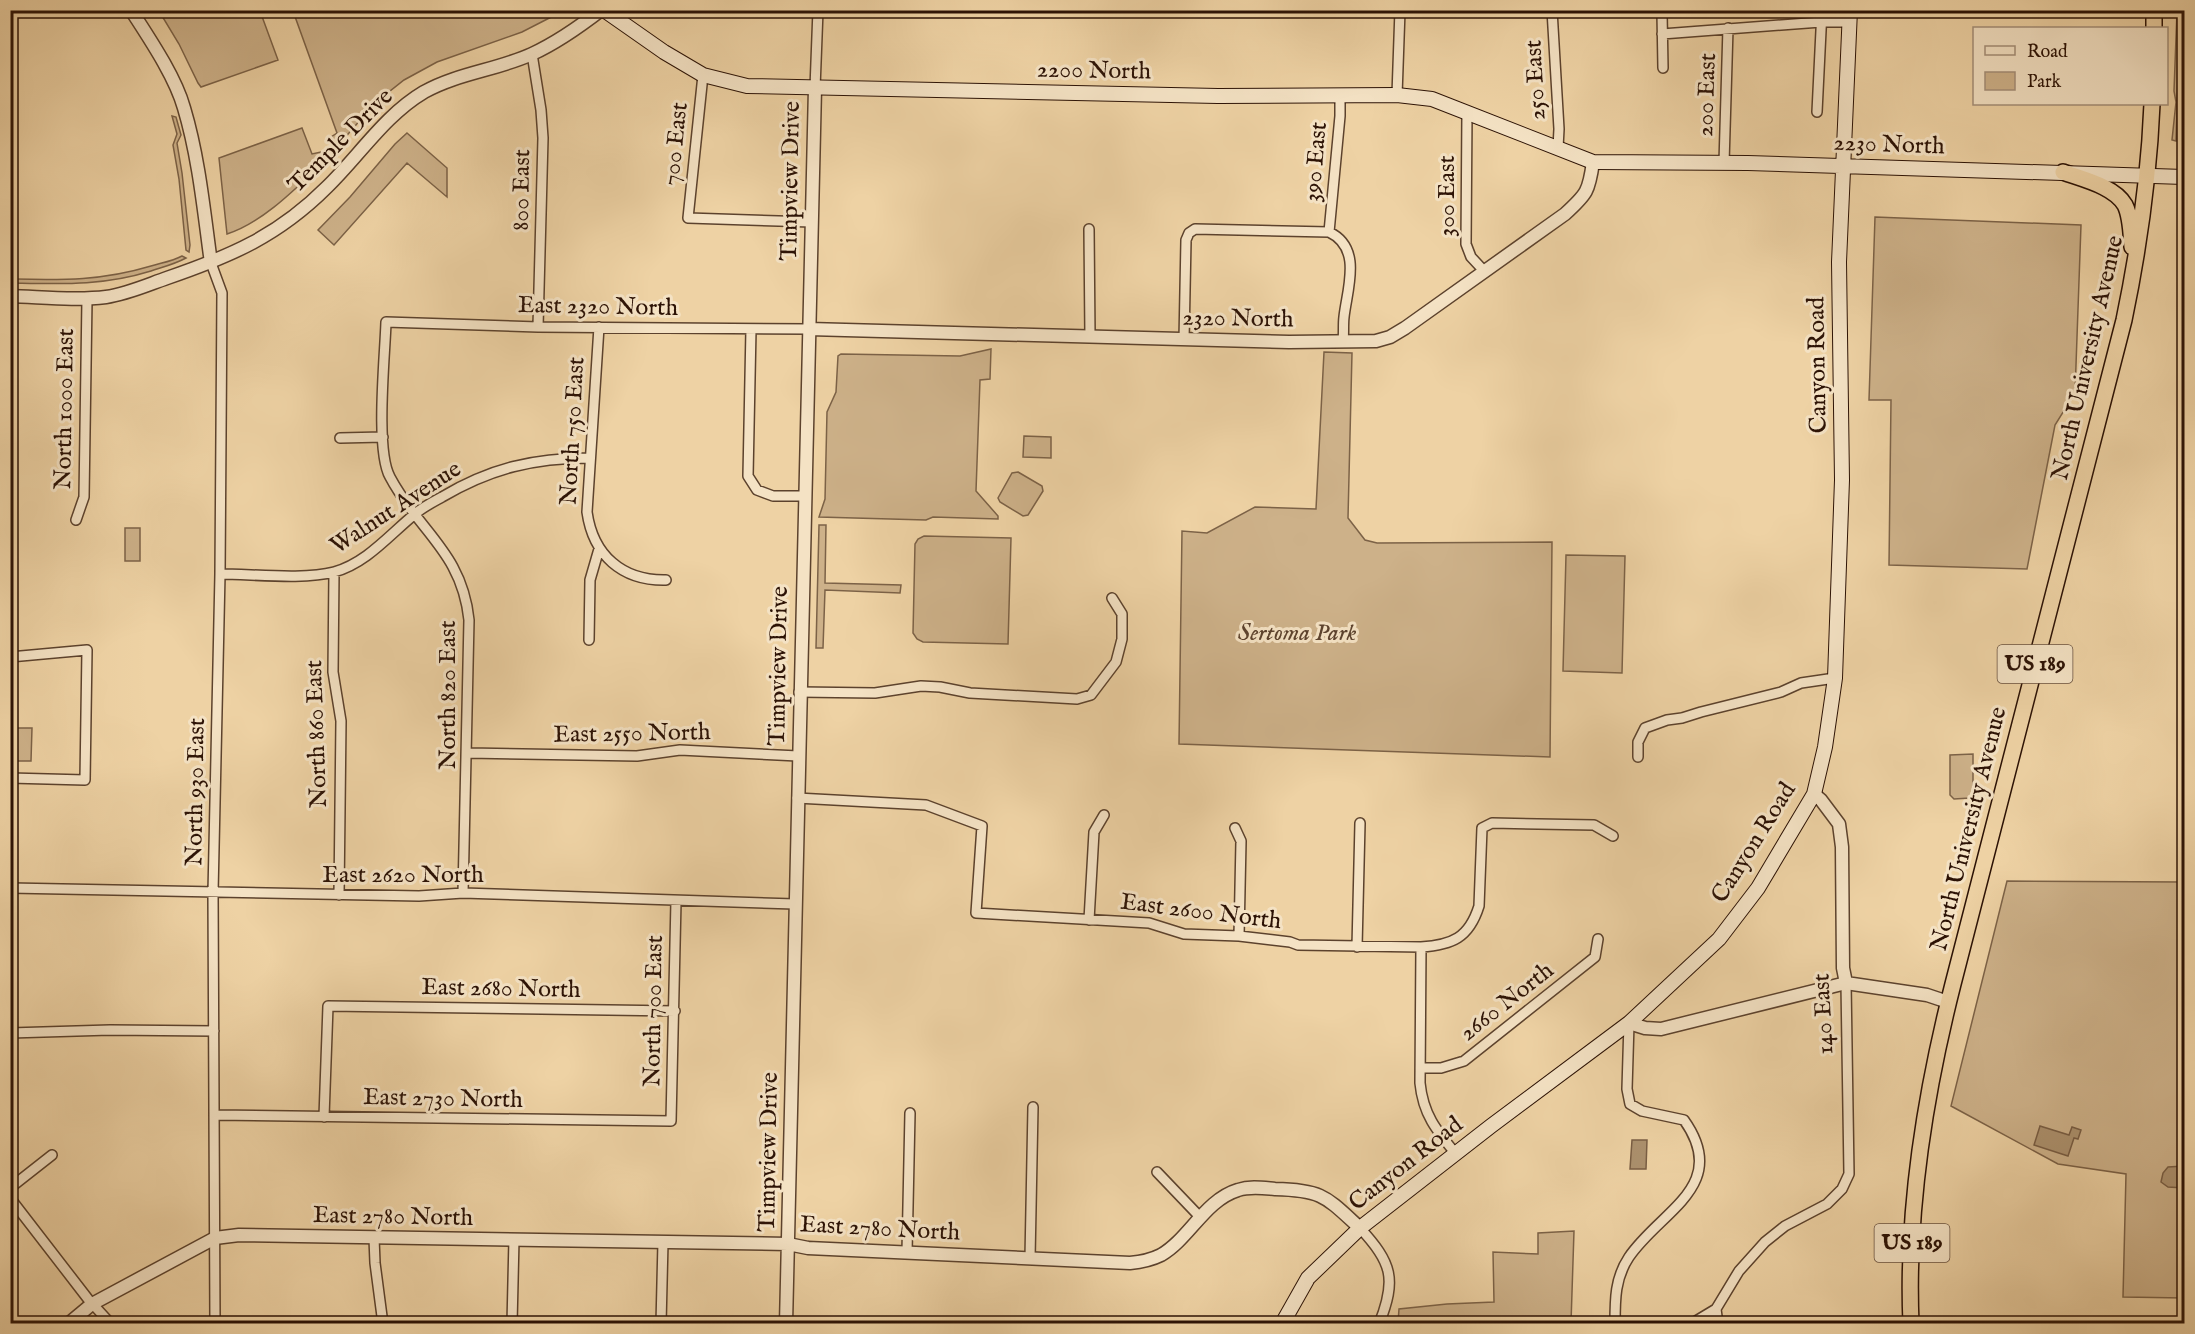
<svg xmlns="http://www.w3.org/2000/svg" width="2195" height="1334" font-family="'IM FELL English',serif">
<rect width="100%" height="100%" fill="#eed2a4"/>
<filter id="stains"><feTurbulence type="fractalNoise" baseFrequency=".00333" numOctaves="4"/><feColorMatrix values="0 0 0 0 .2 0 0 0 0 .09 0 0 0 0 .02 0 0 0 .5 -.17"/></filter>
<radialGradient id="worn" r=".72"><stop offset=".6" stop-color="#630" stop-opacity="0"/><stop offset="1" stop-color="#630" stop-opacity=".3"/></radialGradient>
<path fill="#cdb189" stroke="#7c6247" stroke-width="1.5" d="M 159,11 L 260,11 L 278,60 L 201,87 L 198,83 L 179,44 Z
M 293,11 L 293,10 L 563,11 L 522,32 L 437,62 L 404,80 L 375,103 L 336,148 L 331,137 L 337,133 Z
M 2177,11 L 2180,11 L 2176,141 L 2172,140 L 2176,102 L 2174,91 Z
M 2181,11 L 2184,11 L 2184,148 L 2181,144 L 2181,140 L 2177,140 Z
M 172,116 L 176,117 L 181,135 L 177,143 L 182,173 L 190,245 L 189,252 L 186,250 L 179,179 L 173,145 L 177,134 Z
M 302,128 L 312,154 L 321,152 L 329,157 C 301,183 265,222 227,234 L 219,158 Z
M 407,133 L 447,168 L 447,197 L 407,163 L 334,245 L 318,230 L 350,197 L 395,144 Z
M 1875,217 L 2081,225 L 2075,393 L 2055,425 L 2027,569 L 1889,565 L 1891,400 L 1869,400 Z
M 182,256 L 186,258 C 175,264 163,267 151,271 C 103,286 62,284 12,283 L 12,279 C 63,280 101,281 151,266 C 161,263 173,261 182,256 Z
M 991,349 L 990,379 L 980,380 L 976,491 L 998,516 L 998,519 L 933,517 L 926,520 L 819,517 L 825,499 L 827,412 L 836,392 L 838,356 L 841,354 L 960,356 Z
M 1324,352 L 1352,353 L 1348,518 L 1365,540 L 1377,543 L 1552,542 L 1550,757 L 1179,744 L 1182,531 L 1207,533 L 1255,507 L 1316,509 Z
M 1024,436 L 1051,437 L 1051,458 L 1023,457 Z
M 1018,472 L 1042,486 L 1043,491 L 1028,515 L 1023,516 L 1000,502 L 998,498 L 1012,473 Z
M 819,525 L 826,525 L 825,583 L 901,585 L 900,593 L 825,590 L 823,648 L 816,648 Z
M 125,528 L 140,528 L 140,561 L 125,561 Z
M 924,536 L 1011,538 L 1008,644 L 923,642 L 917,639 L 913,633 L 915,544 L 918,539 Z
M 1566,555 L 1625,556 L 1622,673 L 1563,671 Z
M 16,728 L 32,728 L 31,761 L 15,761 Z
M 1973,754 L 1973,795 L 1970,798 L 1954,799 L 1950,795 L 1950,755 Z
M 2007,881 L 2184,882 L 2184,1298 L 2123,1297 L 2126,1174 L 2058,1164 L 1951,1106 Z
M 1574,1231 L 1571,1323 L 1398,1323 L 1399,1309 L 1447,1304 L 1494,1302 L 1493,1252 L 1538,1254 L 1538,1233 Z"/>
<path fill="#ac916e" stroke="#795e44" stroke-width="1.5" d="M 2040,1126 L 2069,1135 L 2072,1127 L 2081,1130 L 2078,1139 L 2074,1138 L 2068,1156 L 2034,1145 Z
M 1632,1140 L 1647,1140 L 1646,1169 L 1630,1169 Z
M 2184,1166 L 2184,1188 L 2168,1187 L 2161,1182 L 2163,1173 L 2168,1167 Z"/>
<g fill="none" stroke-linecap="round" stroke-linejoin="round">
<g stroke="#5c422d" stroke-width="12">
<path id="minor" d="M 1552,10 L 1559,129 L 1558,148
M 1662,13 L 1663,68
M 1662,34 L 1821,22 L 1849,22
M 532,54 L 541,110 L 543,138 L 538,327
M 703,75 L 688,218 L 812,222
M 815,88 L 818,10
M 1397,95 L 1400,10
M 1467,112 L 1466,244 L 1471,257 L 1485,272
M 1817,112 L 1822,10
M 1724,163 L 1728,28
M 1089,229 L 1090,337
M 1329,232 L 1340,116 L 1340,95
M 211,263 L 222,293 L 220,574 L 213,893 L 215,1324
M 599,327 L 587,512 C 593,555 622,581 666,580
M 751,329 L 748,476 L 757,490 L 773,496 L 804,496
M 1184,340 L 1186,240 L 1189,233 L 1195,229 L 1329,232 C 1363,248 1347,289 1344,317 C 1343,325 1344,333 1343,341
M 340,438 L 383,437
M 76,520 L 84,497 L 87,299
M 334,572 L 333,672 L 341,721 L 339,895
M 220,574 C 252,574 304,580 334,572 C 367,563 390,534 415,514 C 423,507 433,502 442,497 C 491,468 534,458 590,458
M 589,640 L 590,580 L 599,549
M 10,657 L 87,650 L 85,780 L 10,778
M 799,692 L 875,693 L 921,686 L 940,687 L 970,693 L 1077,699 L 1091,695 L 1116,662 L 1122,639 L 1122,614 L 1112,598
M 468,753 L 637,756 L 680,750 L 798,756
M 1638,757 L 1638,742 L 1645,728 L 1667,720 L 1682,718 L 1701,712 L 1781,692 L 1801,683 L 1835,678
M 797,798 L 926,805 L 982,826 L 976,913 L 1149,923 L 1184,934 L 1239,936 L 1290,942 L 1298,945 L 1421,947 C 1452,945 1469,938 1479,906 L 1482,828 L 1492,823 L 1594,825 L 1613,836
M 1235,828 L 1241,841 L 1239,936
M 10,888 L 419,896 L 463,893 L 795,904
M 463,893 L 469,620 C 462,552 419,532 390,477 C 375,450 385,356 386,322 L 538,327 L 809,329
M 1089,920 L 1094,832 L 1104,815
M 1357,947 L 1360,823
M 1421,947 L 1420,1083 C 1423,1114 1436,1130 1456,1154
M 10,1033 L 110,1030 L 214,1031
M 1420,1068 L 1441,1068 L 1464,1061 L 1595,957 L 1598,939
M 214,1115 L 671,1121 L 676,901
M 324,1117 L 328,1006 L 675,1011
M 1157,1172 L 1200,1217
M 10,1188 L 52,1155
M 10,1198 L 88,1299 L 111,1324
M 1360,1228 C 1392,1263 1397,1279 1379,1324
M 374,1238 L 375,1263 L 383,1324
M 907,1252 L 910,1113
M 1030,1258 L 1033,1107
M 512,1324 L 514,1239
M 661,1324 L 663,1242
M 1615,1324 C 1615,1299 1615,1278 1629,1257 C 1660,1211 1731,1186 1684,1120 L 1642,1111 L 1630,1104 L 1627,1089 L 1629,1023
M 1691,1324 L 1716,1309
M 1718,1324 L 1716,1309 L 1739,1271 L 1765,1242 L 1785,1226 L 1827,1204 L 1842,1189 L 1849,1174 L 1846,983"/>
</g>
<g stroke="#5c422d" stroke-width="15">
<path id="tertiary" d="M 131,10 C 149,38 175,76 184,108 C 199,158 204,212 211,263
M 10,296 C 42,297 75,301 106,297 C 127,294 147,285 167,278 C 231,256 278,236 327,187 C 359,156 385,115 424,92 C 458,73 497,70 532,54 C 556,43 579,27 601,10
M 809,329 L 1289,342 L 1376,341 L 1390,337 L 1405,328 L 1565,214 C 1587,194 1589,191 1593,162
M 1814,794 L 1821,800 L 1839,824 L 1842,847 L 1843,968 L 1846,983
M 1629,1023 L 1645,1028 L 1661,1029 L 1846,983 L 1927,995 L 1948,1002
M 68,1324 L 92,1304 L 215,1238 L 239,1235 L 788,1244 L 808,1248 L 1130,1263 C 1141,1262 1151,1260 1161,1255 C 1189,1239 1205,1200 1238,1190 C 1250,1186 1263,1188 1275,1189 C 1323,1190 1326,1197 1360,1228
M 786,1324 L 815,88"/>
</g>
<g stroke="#2c1205" stroke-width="16">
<path id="secondary" d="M 604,10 L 664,52 L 703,75 L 747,86 L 1218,96 L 1397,95 L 1432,99 L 1593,162 L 1748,163 L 2184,177
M 1282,1324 L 1308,1278 L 1360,1228 L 1491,1126 L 1629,1023 L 1719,939 L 1758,888 L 1814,794 L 1825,747 L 1835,678 L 1842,480 L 1839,262 L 1850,10"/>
</g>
<g stroke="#2c1205" stroke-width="18">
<path id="trunk" d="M 2154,28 L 2154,10
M 2063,172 C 2082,179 2114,186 2125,205 C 2131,217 2131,234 2132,247
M 1911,1324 C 1906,1209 1925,1094 1953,984 L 2124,320 C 2139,248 2149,177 2152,104"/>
</g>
<use href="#minor" stroke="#f4e2c4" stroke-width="9"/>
<use href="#tertiary" stroke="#f4e2c4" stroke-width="12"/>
<use href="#secondary" stroke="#f4e2c4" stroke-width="14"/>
<use href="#trunk" stroke="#eed2a4" stroke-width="15"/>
</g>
<g text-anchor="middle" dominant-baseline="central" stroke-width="6" stroke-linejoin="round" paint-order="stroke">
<g fill="#f4e2c4" stroke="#68503e" stroke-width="1.5">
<rect x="1997.5" y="645" width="75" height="38" rx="4.5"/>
<rect x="1874.5" y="1224" width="75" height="38" rx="4.5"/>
</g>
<g font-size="22" font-weight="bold" fill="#2c1205">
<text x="2035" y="664">US 189</text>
<text x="1912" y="1243">US 189</text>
</g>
<g font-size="24" fill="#2c1205" stroke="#f4e2c4">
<text transform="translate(1094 71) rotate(1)">2200 North</text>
<text transform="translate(1536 80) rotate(-93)">250 East</text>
<text transform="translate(1707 95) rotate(-88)">200 East</text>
<text transform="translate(341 141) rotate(-45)">Temple Drive</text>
<text transform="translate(676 144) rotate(-84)">700 East</text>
<text transform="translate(1889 145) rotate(2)">2230 North</text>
<text transform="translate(1316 162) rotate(-85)">390 East</text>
<text transform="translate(791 181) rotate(-89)">Timpview Drive</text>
<text transform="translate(522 190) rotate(-89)">800 East</text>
<text transform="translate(1447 196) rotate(-90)">300 East</text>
<text transform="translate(598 307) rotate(1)">East 2320 North</text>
<text transform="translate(1238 319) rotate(1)">2320 North</text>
<text transform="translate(2088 358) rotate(-77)">North University Avenue</text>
<text transform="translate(1818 365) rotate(-91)">Canyon Road</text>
<text transform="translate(65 409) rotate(-89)">North 1000 East</text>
<text transform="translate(573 431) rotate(-87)">North 750 East</text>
<text transform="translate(396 508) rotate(-33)">Walnut Avenue</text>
<text transform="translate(779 666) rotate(-89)">Timpview Drive</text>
<text transform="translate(448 695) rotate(-90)">North 820 East</text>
<text transform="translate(317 734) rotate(-92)">North 860 East</text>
<text transform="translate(632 734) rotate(-1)">East 2550 North</text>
<text transform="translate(196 792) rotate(-89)">North 930 East</text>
<text transform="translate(1969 829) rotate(-76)">North University Avenue</text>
<text transform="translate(1754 843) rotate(-58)">Canyon Road</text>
<text x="403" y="875">East 2620 North</text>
<text transform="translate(1201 912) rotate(7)">East 2600 North</text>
<text transform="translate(501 989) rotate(1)">East 2680 North</text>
<text transform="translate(1507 1002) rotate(-38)">2660 North</text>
<text transform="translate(654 1011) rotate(-89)">North 700 East</text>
<text transform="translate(1824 1014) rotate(-93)">140 East</text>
<text transform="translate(443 1099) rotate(1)">East 2730 North</text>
<text transform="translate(769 1152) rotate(-89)">Timpview Drive</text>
<text transform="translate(1406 1164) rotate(-38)">Canyon Road</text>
<text transform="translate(393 1217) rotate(1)">East 2780 North</text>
<text transform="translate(880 1229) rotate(3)">East 2780 North</text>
</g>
<g font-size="24" font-style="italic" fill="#5c422d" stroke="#f4e2c4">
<text x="1297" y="633">Sertoma Park</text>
</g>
</g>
<rect width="2195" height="1334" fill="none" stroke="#eed2a4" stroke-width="36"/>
<rect x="12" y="12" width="2171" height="1310" fill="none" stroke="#2c1205" stroke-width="3"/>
<rect x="18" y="18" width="2159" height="1298" fill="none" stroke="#2c1205" stroke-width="1.5"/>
<rect x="1973" y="27" width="195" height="78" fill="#f4e2c4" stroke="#a48f78" stroke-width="1.5"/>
<rect x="1985" y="46" width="30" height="9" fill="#f4e2c4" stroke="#a48f78" stroke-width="1.5"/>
<text x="2027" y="57" font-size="18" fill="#2c1205">Road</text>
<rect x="1985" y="72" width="30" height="18" fill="#cdb189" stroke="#a48f78" stroke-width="1.5"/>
<text x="2027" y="87" font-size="18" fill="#2c1205">Park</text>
<rect width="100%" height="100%" filter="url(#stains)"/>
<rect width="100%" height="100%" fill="url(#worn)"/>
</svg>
